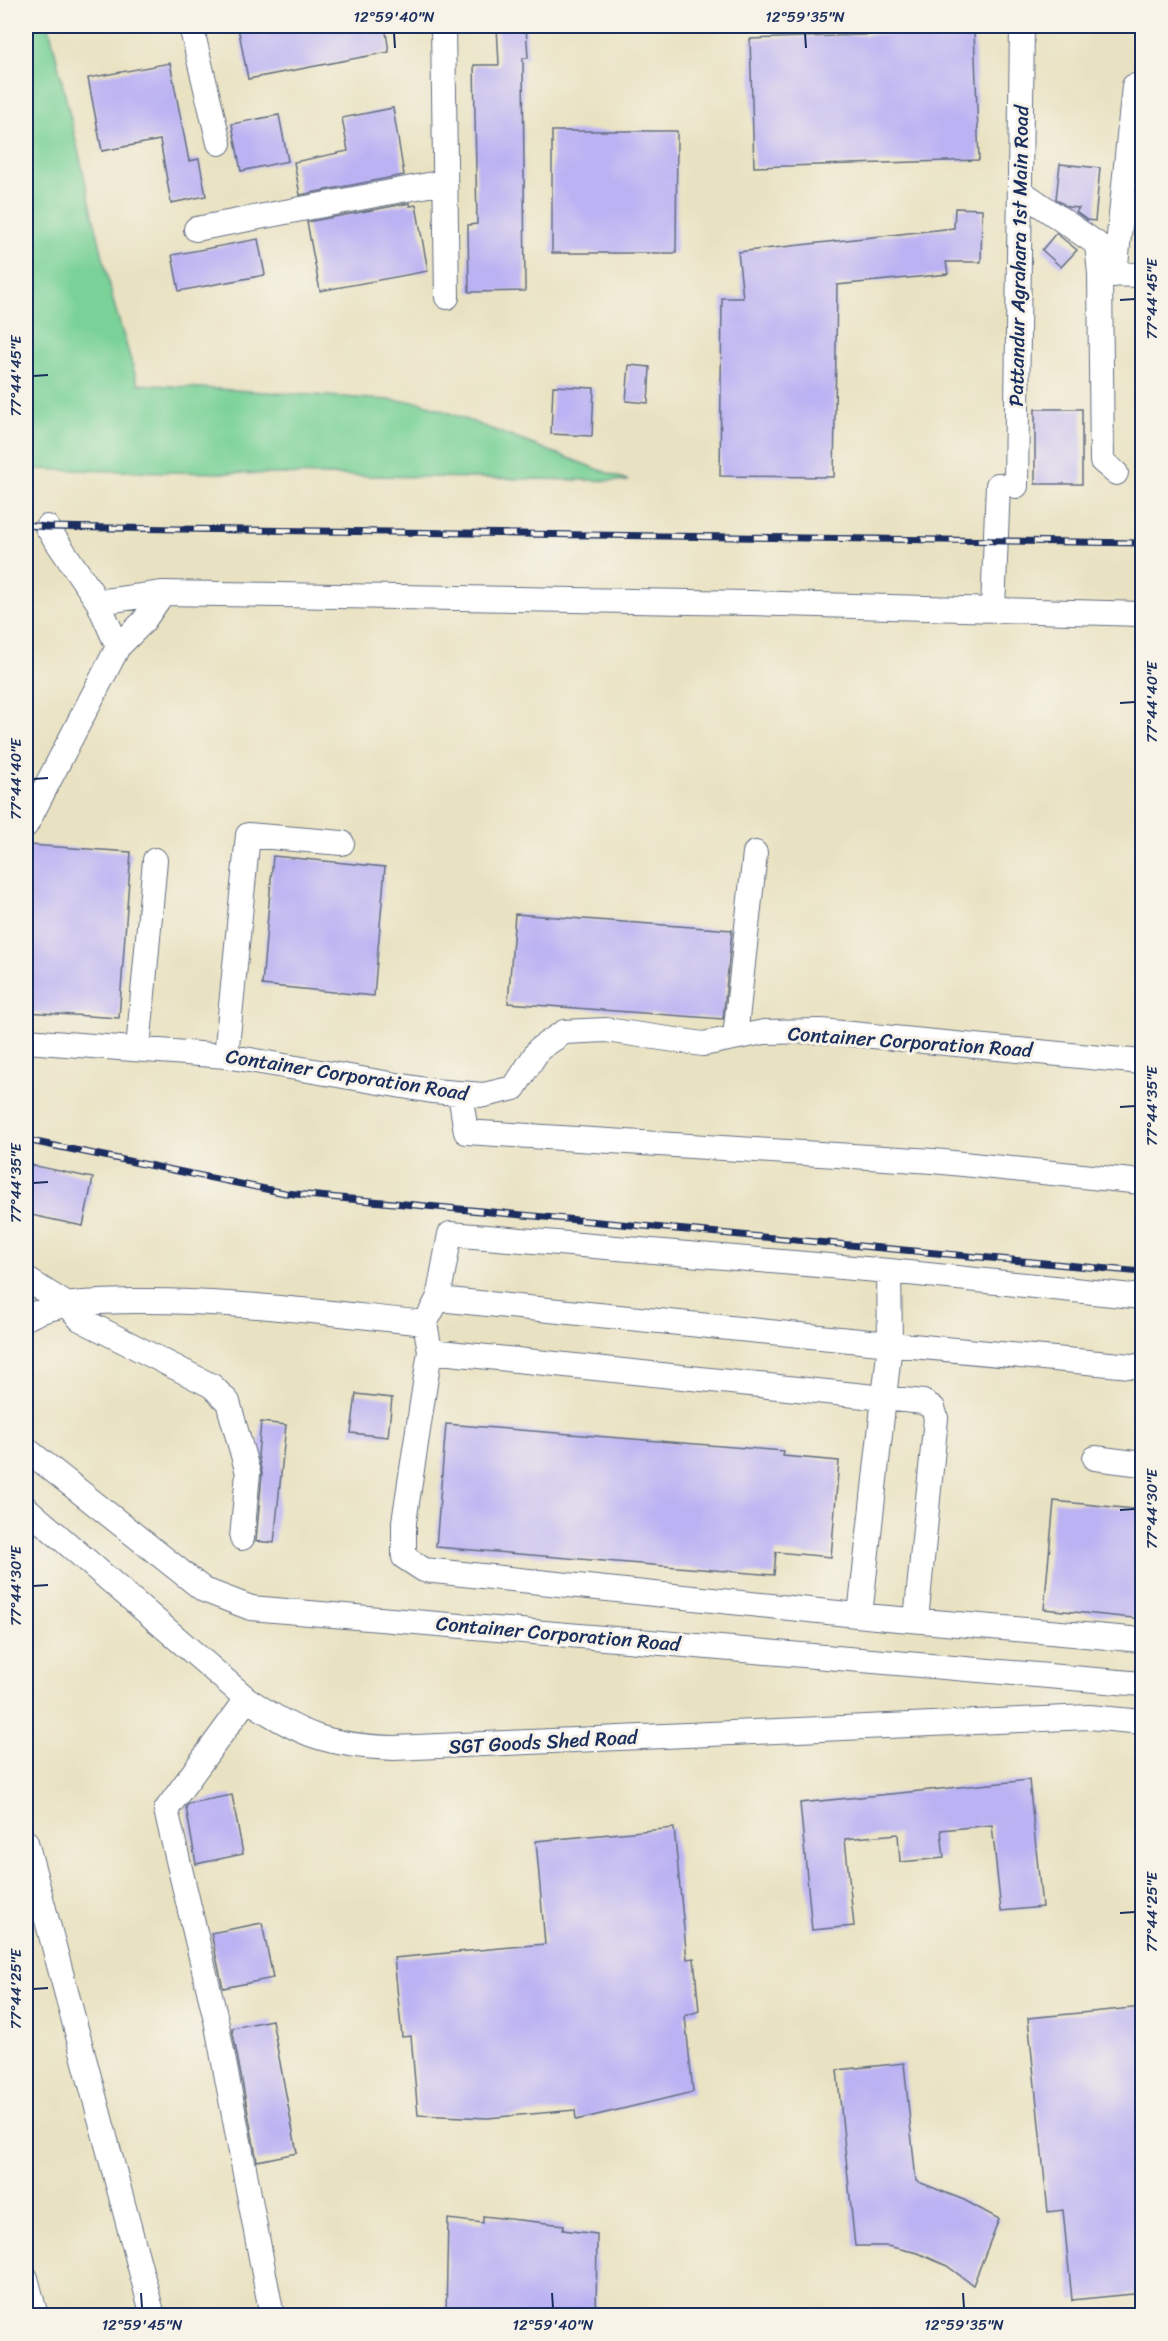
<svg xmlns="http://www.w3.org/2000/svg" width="1168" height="2341" font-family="Sriracha,sans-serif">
<rect width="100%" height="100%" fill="#f7f3e8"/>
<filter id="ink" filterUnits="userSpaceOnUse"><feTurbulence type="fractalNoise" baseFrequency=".0167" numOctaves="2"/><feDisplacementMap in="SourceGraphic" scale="12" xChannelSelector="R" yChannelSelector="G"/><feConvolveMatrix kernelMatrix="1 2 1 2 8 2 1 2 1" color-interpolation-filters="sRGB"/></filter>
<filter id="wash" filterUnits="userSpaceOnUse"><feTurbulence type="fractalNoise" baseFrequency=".008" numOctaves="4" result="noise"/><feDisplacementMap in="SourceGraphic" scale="24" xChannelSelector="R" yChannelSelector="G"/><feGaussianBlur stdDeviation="1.35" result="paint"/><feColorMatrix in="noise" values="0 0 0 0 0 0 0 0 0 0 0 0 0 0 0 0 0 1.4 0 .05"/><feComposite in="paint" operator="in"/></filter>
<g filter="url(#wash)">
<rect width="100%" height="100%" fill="#e9e2c2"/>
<path fill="#7ad298" stroke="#4a807b" stroke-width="1.5" d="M 26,26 L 49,26 L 114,304 L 138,384 L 420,402 L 629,481 L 26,469 Z"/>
<g id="blocks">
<path fill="#bbb2f3" d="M 247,26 L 385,26 L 389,52 L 248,79 L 238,27 Z
M 497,26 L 526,26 L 528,58 L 523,58 L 525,291 L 469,292 L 468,225 L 477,224 L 474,65 L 499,65 Z
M 974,31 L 979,160 L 754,167 L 750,39 Z
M 170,63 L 189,161 L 199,159 L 206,196 L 171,203 L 160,140 L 102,151 L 88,78 Z
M 393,108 L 404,175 L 300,195 L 294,162 L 348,151 L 342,118 Z
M 279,115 L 288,161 L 241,171 L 232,124 Z
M 552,131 L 677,131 L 676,253 L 552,253 Z
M 1060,164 L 1100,168 L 1095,221 L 1087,220 L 1076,212 L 1079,208 L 1068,207 L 1056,199 Z
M 410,203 L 410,206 L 416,205 L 428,271 L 320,291 L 307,222 Z
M 955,208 L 982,209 L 981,262 L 946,262 L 948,274 L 837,285 L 834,477 L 720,476 L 722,298 L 743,298 L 738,252 L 954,228 Z
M 1056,233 L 1077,250 L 1061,267 L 1042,250 Z
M 258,239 L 265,275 L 179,291 L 172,255 Z
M 629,365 L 650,367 L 648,403 L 626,401 Z
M 553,386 L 594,388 L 592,436 L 551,434 Z
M 1035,409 L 1082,409 L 1082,484 L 1035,484 Z
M 29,845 L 131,852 L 119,1018 L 26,1012 L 26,890 Z
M 273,856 L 385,867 L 374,996 L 262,985 Z
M 515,914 L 732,930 L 723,1019 L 508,1003 Z
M 26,1164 L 93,1178 L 83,1226 L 26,1214 Z
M 356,1394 L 392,1398 L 388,1437 L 351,1433 Z
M 261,1422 L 286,1425 L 274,1543 L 256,1541 L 262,1474 L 258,1455 Z
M 446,1424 L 784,1451 L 783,1456 L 839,1461 L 831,1557 L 776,1552 L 774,1575 L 436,1547 Z
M 1054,1501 L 1143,1510 L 1143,1619 L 1044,1609 Z
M 1029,1780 L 1042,1907 L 1001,1911 L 992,1825 L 941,1830 L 944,1858 L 900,1862 L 898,1834 L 845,1839 L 854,1926 L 812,1930 L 800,1803 Z
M 232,1795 L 243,1854 L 196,1864 L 186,1807 L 189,1803 Z
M 674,1828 L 687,1959 L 694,1958 L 699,2011 L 685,2016 L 693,2092 L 576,2120 L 575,2110 L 488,2118 L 418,2115 L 411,2036 L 402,2037 L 394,1958 L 545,1944 L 536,1841 Z
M 262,1923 L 273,1978 L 223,1988 L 211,1933 Z
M 1143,2007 L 1143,2293 L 1072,2300 L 1063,2210 L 1048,2212 L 1028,2018 Z
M 272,2020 L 297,2153 L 257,2161 L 232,2028 Z
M 904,2063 L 916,2181 L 964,2200 L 999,2219 L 973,2285 L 947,2266 L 918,2253 L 887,2246 L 855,2246 L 837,2070 Z
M 483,2216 L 564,2225 L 563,2230 L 597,2234 L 596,2316 L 446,2316 L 448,2219 L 483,2223 Z"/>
</g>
</g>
<g filter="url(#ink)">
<use href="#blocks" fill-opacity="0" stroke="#636e81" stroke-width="1.5"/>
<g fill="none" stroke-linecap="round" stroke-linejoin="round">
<g stroke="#636e81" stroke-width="26">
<path id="minor" d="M 191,26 L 219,143
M 443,26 L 447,297
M 1020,191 L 1097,244 L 1100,274 L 1102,461 L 1116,473
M 196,229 L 444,182
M 1100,274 L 1142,275
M 1115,275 L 1134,86
M 1016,486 L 1022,26
M 47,527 L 98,602 L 118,647
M 98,602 L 163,593
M 993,609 L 998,485
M 26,825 L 118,647 L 143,622 L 163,593 L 749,603 L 1142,614
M 735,1037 L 755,853
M 26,1041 L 226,1056 L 432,1091 L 484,1095 L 514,1088 L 539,1049 L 564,1032 L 606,1030 L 703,1044 L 764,1032 L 821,1031 L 1142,1062
M 138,1049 L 155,860
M 226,1056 L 248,835 L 342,843
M 460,1093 L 466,1132 L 933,1161 L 1142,1182
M 889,1271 L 1142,1297
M 26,1279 L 69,1306 L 80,1319 L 212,1386 L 228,1402 L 248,1473 L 242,1538
M 26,1318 C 57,1301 98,1302 133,1301 C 231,1300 328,1313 425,1323 L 430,1351 L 404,1522 L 404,1557 L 424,1570 L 876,1617 L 1142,1640
M 425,1323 L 438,1299 L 890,1344 L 889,1271 L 450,1234 L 438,1299
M 430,1351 L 923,1402 L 933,1408 L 936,1418 L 916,1620
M 26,1449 L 204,1590 L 251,1608 L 1142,1684
M 1095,1458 L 1142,1464
M 26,1508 L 247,1699 C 300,1735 329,1746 394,1748 L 1089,1717 L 1142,1722
M 860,1615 L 890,1344 L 1142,1367
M 247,1699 L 166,1810 L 216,2020 L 272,2316
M 26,1842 L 153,2316
M 26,2278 L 36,2316"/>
</g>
<use href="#minor" stroke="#fff" stroke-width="24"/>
<g stroke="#1b2f5e" stroke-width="7">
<path id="rail" d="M 26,525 L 47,527 L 1142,543
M 26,1140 L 285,1193 L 1142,1272"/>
</g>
<use href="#rail" stroke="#f7f3e8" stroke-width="4.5" stroke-dasharray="14" stroke-linecap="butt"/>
</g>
</g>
<path fill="none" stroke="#1b2f5e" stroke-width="2" d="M 394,33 L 395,48M 805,33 L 806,48M 1120,300 L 1135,299M 33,376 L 48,375M 1120,703 L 1135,702M 33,779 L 48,778M 1120,1107 L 1135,1106M 33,1183 L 48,1182M 1120,1510 L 1135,1509M 33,1586 L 48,1585M 1120,1913 L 1135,1912M 33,1989 L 48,1988M 141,2293 L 142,2308M 552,2293 L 553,2308M 963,2293 L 964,2308"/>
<g text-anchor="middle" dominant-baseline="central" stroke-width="6" stroke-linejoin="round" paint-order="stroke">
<g font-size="20" fill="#1b2f5e" stroke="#f7f3e8">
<text transform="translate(1019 256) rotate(-89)">Pattandur Agrahara 1st Main Road</text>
<text transform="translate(910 1042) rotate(4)">Container Corporation Road</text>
<text transform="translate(347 1075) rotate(9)">Container Corporation Road</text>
<text transform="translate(558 1634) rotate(5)">Container Corporation Road</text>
<text transform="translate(543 1742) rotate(-3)">SGT Goods Shed Road</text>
</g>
</g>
<rect width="1168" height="2341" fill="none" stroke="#f7f3e8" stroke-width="66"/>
<rect x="33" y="33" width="1102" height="2275" fill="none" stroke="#1b2f5e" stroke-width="2"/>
<g font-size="15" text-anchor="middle" fill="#1b2f5e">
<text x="394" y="22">12°59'40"N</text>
<text x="805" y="22">12°59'35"N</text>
<text transform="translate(1152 299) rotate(-90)" y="5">77°44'45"E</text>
<text transform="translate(16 376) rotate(-90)" y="5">77°44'45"E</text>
<text transform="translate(1152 702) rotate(-90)" y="5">77°44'40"E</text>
<text transform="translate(16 779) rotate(-90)" y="5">77°44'40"E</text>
<text transform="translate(1152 1106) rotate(-90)" y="5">77°44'35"E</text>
<text transform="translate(16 1183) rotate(-90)" y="5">77°44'35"E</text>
<text transform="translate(1152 1509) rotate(-90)" y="5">77°44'30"E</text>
<text transform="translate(16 1586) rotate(-90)" y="5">77°44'30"E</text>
<text transform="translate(1152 1912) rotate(-90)" y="5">77°44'25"E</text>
<text transform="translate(16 1989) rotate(-90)" y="5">77°44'25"E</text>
<text x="142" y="2330">12°59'45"N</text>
<text x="553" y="2330">12°59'40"N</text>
<text x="964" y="2330">12°59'35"N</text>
</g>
</svg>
